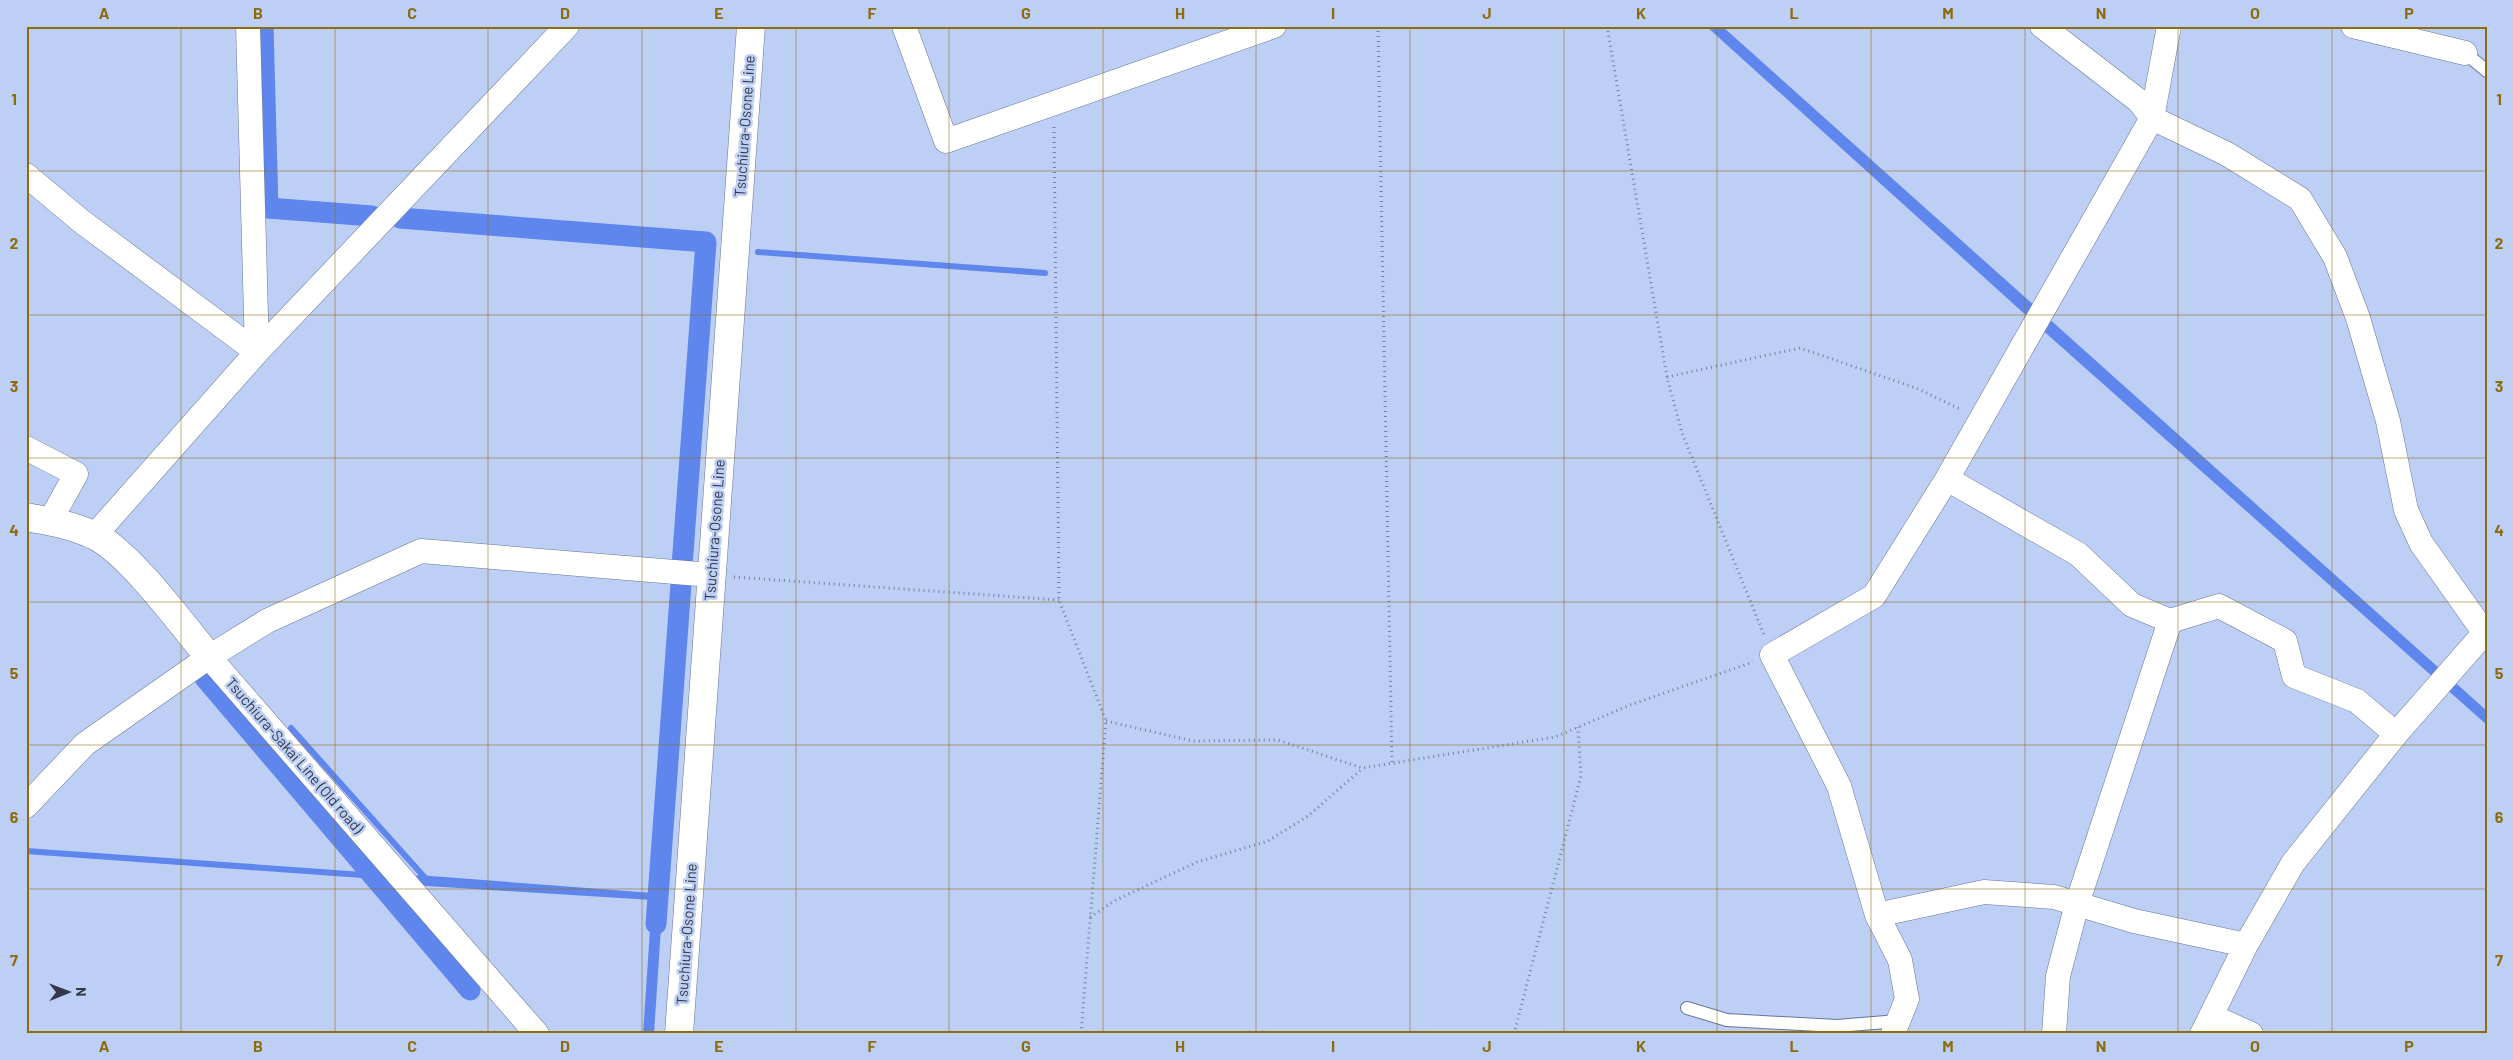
<svg xmlns="http://www.w3.org/2000/svg" width="2513" height="1060" font-family="Barlow,sans-serif">
<rect width="100%" height="100%" fill="#becff5"/>
<path fill="#5e86ed" d="M 1706,26 L 1722,26 L 2487,711 L 2487,725 L 2039,327 Z
M 375,871 L 415,877 L 418,875 L 653,893 L 663,897 L 654,1034 L 643,1034 L 652,900 L 427,886 L 385,879 L 372,881 L 367,873 Z"/>
<g fill="none" stroke-linecap="round" stroke-linejoin="round">
<path stroke="#5e86ed" stroke-width="6" d="M 758,252 L 1045,273
M 291,728 L 427,880
M 26,851 L 377,876"/>
<path stroke="#5e86ed" stroke-width="21" d="M 263,26 L 268,208 L 372,216
M 400,218 L 706,242 L 682,566
M 205,678 L 470,990
M 656,924 L 681,584"/>
<g stroke="#677698" stroke-width="14">
<path id="lane" d="M 2465,53 L 2487,71
M 1687,1008 L 1727,1020 L 1837,1026 L 1898,1021"/>
</g>
<g stroke="#677698" stroke-width="25">
<path id="street" d="M 248,26 L 257,352
M 904,26 L 946,141 L 1274,26
M 2042,26 L 2139,101 L 2152,118 L 2227,154 L 2300,199 L 2335,257 L 2358,318 L 2388,421 L 2406,510 L 2421,543 L 2484,632
M 2353,26 L 2465,53
M 26,175 L 81,221 L 257,352
M 26,448 L 76,474 L 50,521
M 1947,479 L 2078,554 L 2132,605 L 2170,621 L 2219,606 L 2285,641 L 2294,676 L 2357,701 L 2396,734
M 95,535 L 257,352 L 567,26
M 209,657 L 537,1034
M 26,806 L 85,744 L 209,657 L 267,621 L 421,551 L 711,575
M 1877,915 L 1984,892 L 2054,897 L 2134,921 L 2246,945
M 2211,1016 L 2251,1034
M 1893,1034 L 1907,999 L 1900,960 L 1877,915 L 1839,786 L 1772,655 L 1874,596 L 1947,479 L 2152,118 L 2169,26
M 2054,1034 L 2058,976 L 2077,904 L 2170,621
M 2202,1034 L 2246,945 L 2293,863 L 2396,734 L 2487,630"/>
</g>
<g stroke="#677698" stroke-width="29">
<path id="secondary" d="M 26,517 C 49,521 72,525 93,535 C 128,550 183,626 209,657
M 679,1034 L 751,26"/>
</g>
<path stroke="#76819c" stroke-width="3" stroke-dasharray="1 4" stroke-linecap="butt" d="M 1378,26 L 1392,763
M 1607,26 L 1667,377 L 1682,433 L 1764,635
M 1054,127 L 1059,600 L 1106,721 L 1081,1034
M 1667,377 L 1800,348 L 1916,388 L 1962,410
M 734,577 L 1059,600
M 1106,721 L 1193,741 L 1278,740 L 1362,768 L 1555,737 L 1630,705 L 1753,662
M 1090,917 L 1116,900 L 1197,862 L 1268,841 L 1308,816 L 1362,769
M 1514,1034 L 1581,776 L 1578,727"/>
<use href="#lane" stroke="#fff" stroke-width="12"/>
<use href="#street" stroke="#fff" stroke-width="24"/>
<use href="#secondary" stroke="#fff" stroke-width="28"/>
</g>
<path fill="none" stroke="#8d6c0e" stroke-width="1" stroke-opacity="0.55" d="M 181,26 L 181,1034M 335,26 L 335,1034M 488,26 L 488,1034M 642,26 L 642,1034M 796,26 L 796,1034M 949,26 L 949,1034M 1103,26 L 1103,1034M 1256,26 L 1256,1034M 1410,26 L 1410,1034M 1564,26 L 1564,1034M 1717,26 L 1717,1034M 1871,26 L 1871,1034M 2025,26 L 2025,1034M 2178,26 L 2178,1034M 2332,26 L 2332,1034M 26,171 L 2487,171M 26,315 L 2487,315M 26,458 L 2487,458M 26,602 L 2487,602M 26,745 L 2487,745M 26,889 L 2487,889"/>
<g text-anchor="middle" dominant-baseline="central" stroke-width="5" stroke-linejoin="round" paint-order="stroke">
<g font-size="15" fill="#333949" stroke="#becff5">
<text transform="translate(744 126) rotate(-86)">Tsuchiura-Osone Line</text>
<text transform="translate(714 530) rotate(-86)">Tsuchiura-Osone Line</text>
<text transform="translate(295 755) rotate(49)">Tsuchiura-Sakai Line (Old road)</text>
<text transform="translate(686 934) rotate(-86)">Tsuchiura-Osone Line</text>
</g>
</g>
<rect width="2513" height="1060" fill="none" stroke="#becff5" stroke-width="55"/>
<g transform="translate(68 992) rotate(89)" stroke="#becff5" stroke-width="4" paint-order="stroke">
<path d="M0-4L9 19L0 12L-9 19Z" fill="#333949"/>
<text y="-8" font-size="14" font-weight="bold" text-anchor="middle" fill="#333949">N</text>
</g>
<rect x="28" y="28" width="2458" height="1004" fill="none" stroke="#8d6c0e" stroke-width="2"/>
<g font-size="16" text-anchor="middle" font-weight="bold" fill="#8d6c0e">
<text x="104" y="19">A</text>
<text x="258" y="19">B</text>
<text x="412" y="19">C</text>
<text x="565" y="19">D</text>
<text x="719" y="19">E</text>
<text x="872" y="19">F</text>
<text x="1026" y="19">G</text>
<text x="1180" y="19">H</text>
<text x="1333" y="19">I</text>
<text x="1487" y="19">J</text>
<text x="1641" y="19">K</text>
<text x="1794" y="19">L</text>
<text x="1948" y="19">M</text>
<text x="2101" y="19">N</text>
<text x="2255" y="19">O</text>
<text x="2409" y="19">P</text>
<text x="14" y="105">1</text>
<text x="2499" y="105">1</text>
<text x="14" y="249">2</text>
<text x="2499" y="249">2</text>
<text x="14" y="392">3</text>
<text x="2499" y="392">3</text>
<text x="14" y="536">4</text>
<text x="2499" y="536">4</text>
<text x="14" y="679">5</text>
<text x="2499" y="679">5</text>
<text x="14" y="823">6</text>
<text x="2499" y="823">6</text>
<text x="14" y="966">7</text>
<text x="2499" y="966">7</text>
<text x="104" y="1052">A</text>
<text x="258" y="1052">B</text>
<text x="412" y="1052">C</text>
<text x="565" y="1052">D</text>
<text x="719" y="1052">E</text>
<text x="872" y="1052">F</text>
<text x="1026" y="1052">G</text>
<text x="1180" y="1052">H</text>
<text x="1333" y="1052">I</text>
<text x="1487" y="1052">J</text>
<text x="1641" y="1052">K</text>
<text x="1794" y="1052">L</text>
<text x="1948" y="1052">M</text>
<text x="2101" y="1052">N</text>
<text x="2255" y="1052">O</text>
<text x="2409" y="1052">P</text>
</g>
</svg>
